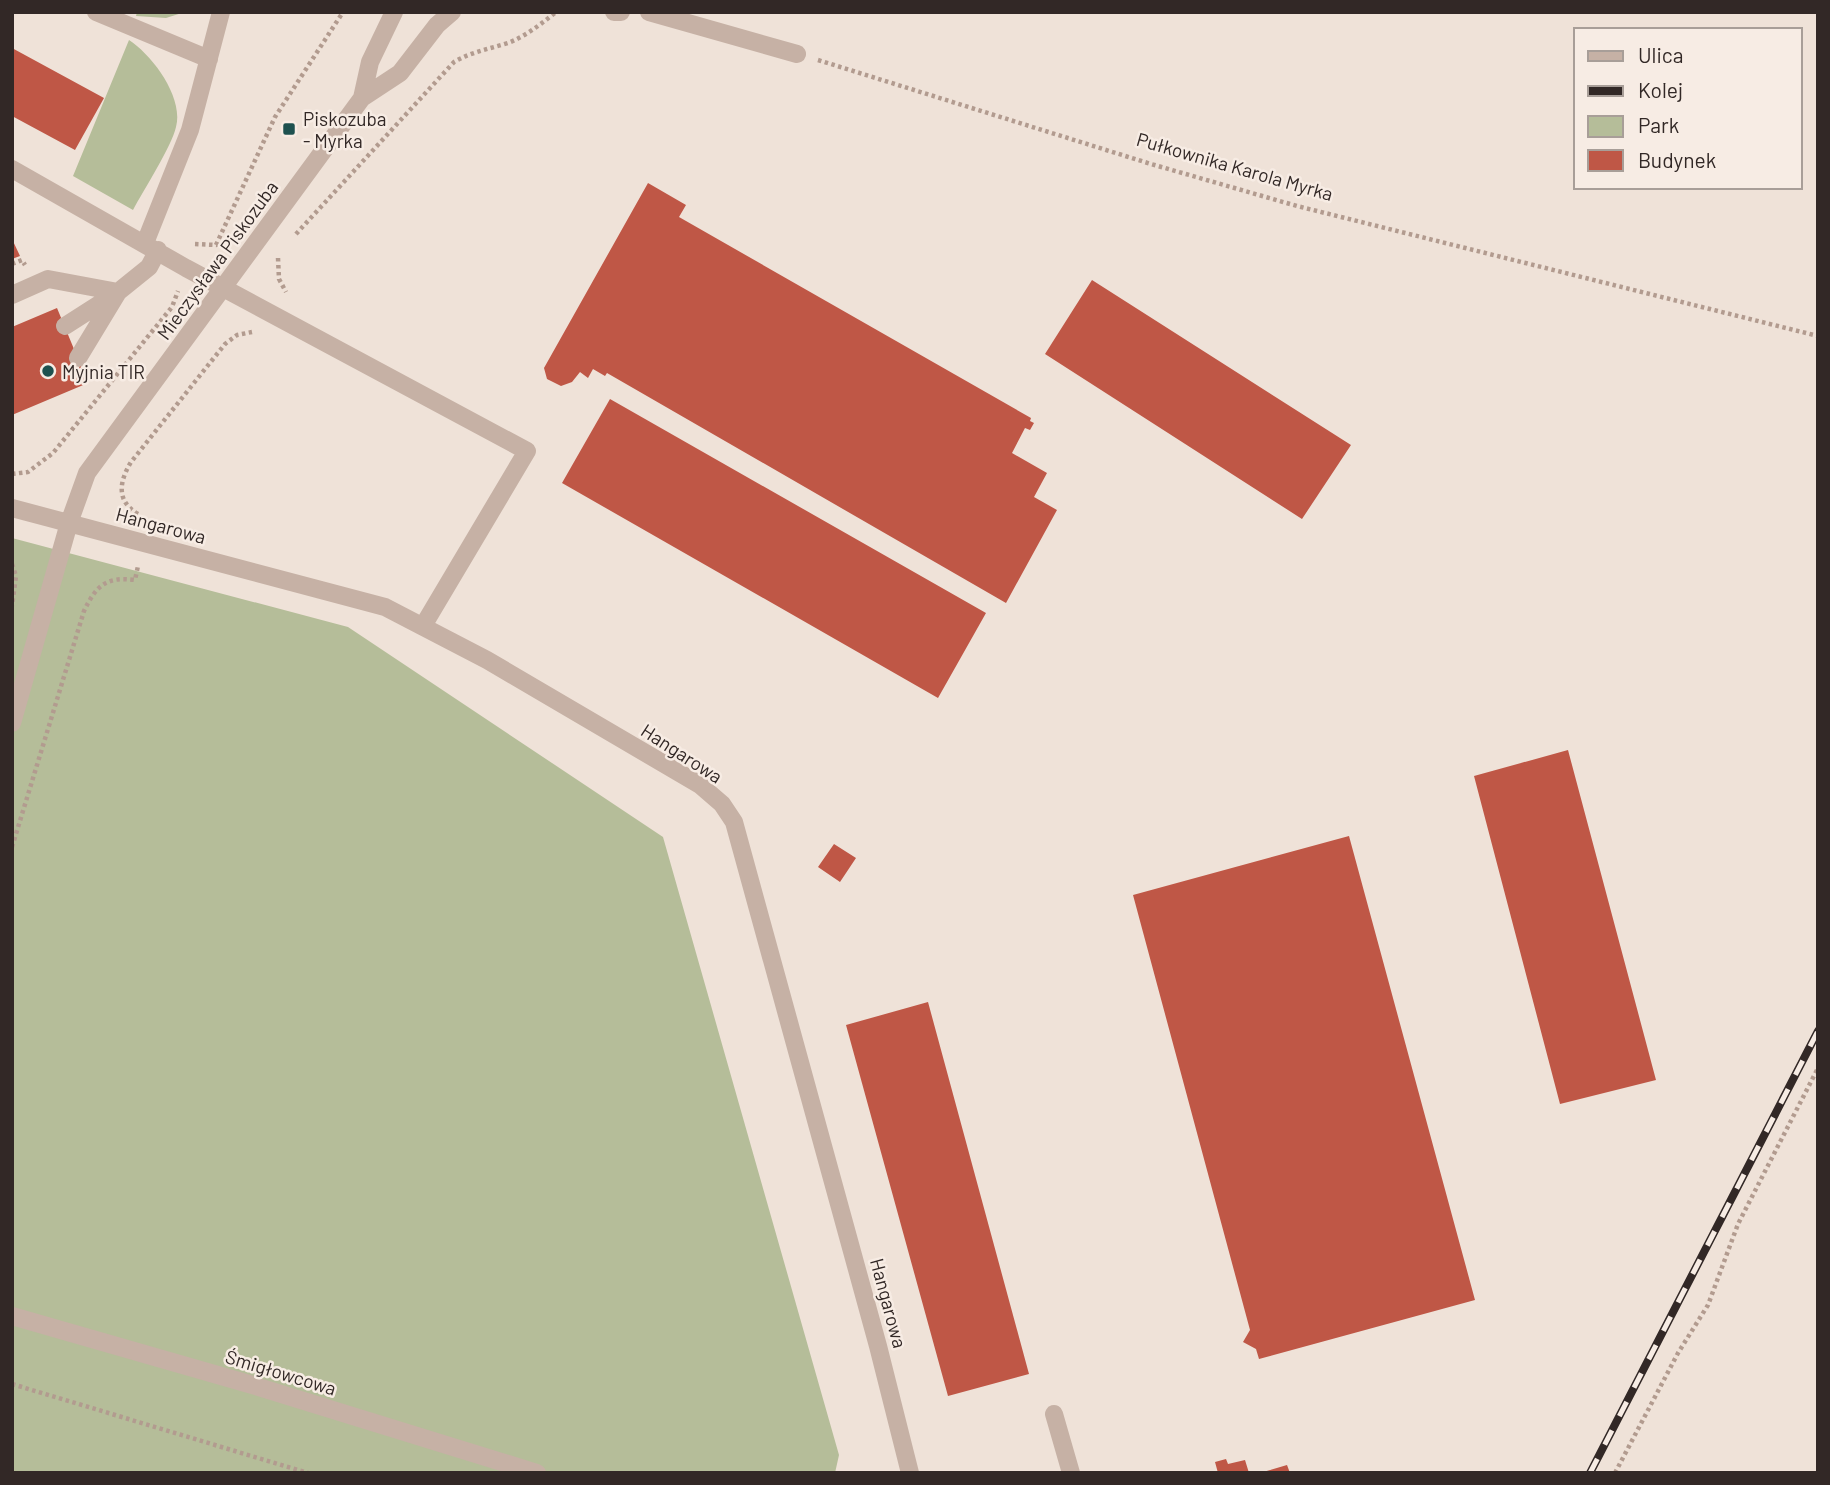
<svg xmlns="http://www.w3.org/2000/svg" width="1830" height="1485" font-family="Barlow,sans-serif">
<rect width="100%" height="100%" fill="#efe2d8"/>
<path fill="#b5bd99" d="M 137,12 L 185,12 L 166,18 L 136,16 Z
M 129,40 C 152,55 184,97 176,127 C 172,146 143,191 133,210 L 73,176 Z
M 12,538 L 348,627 L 663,837 L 839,1455 L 835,1473 L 12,1473 Z"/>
<path fill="#bf5746" d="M 12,48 L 104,98 L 75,150 L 12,116 Z
M 648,183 L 686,205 L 679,217 L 1031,418 L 1030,421 L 1034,423 L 1030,430 L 1025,428 L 1012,453 L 1047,473 L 1034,497 L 1057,510 L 1006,603 L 607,373 L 605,376 L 593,369 L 588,378 L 580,372 L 572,382 L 561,386 L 547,379 L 544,368 Z
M 12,239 L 20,256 L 12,259 Z
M 1092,280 L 1351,445 L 1302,519 L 1045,354 Z
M 57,308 L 88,383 L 12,415 L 12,327 Z
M 610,399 L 986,613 L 938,698 L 562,483 Z
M 1568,750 L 1656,1080 L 1560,1104 L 1474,776 Z
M 1349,836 L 1475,1300 L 1259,1359 L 1256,1349 L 1243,1342 L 1250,1330 L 1133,895 Z
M 834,844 L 856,858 L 840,882 L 818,867 Z
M 928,1002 L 1029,1374 L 948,1396 L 846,1025 Z
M 1226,1459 L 1228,1464 L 1245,1460 L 1249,1473 L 1218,1473 L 1215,1462 Z
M 1287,1465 L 1290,1473 L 1263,1473 L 1263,1472 Z"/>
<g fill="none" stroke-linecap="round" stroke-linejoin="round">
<path stroke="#b29b8f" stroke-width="4.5" stroke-dasharray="3.5 3.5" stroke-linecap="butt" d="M 818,60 L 1151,164 L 1297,206 L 1818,336
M 296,234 L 454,62 C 471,52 489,49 508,43 C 526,36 541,24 556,12
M 195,244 L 216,245 L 275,117 L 343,12
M 278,258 L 279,279 L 286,292
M 12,264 L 22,260 L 25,265
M 12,474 L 28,472 L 53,453 L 172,307 L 178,291
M 138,514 C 116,501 119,482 131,462 L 225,344 L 237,335 L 252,332
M 12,564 L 16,576 L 12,606
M 12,847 L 84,611 C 96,586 106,576 135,580 L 138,566
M 12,1384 L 308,1473
M 1615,1473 L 1678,1353 L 1708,1305 L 1738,1224 L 1818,1068"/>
<path stroke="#c6b1a5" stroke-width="18" d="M 96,12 L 209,59
M 614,12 L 621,12
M 649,12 L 797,54
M 362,98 L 400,73 L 437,25 L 452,12
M 12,169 L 186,268 L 527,451 L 423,626
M 145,243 L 190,130 L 221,12
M 12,295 L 48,279 L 118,292 L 149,267 L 158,250
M 65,326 L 115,294
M 78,358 L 118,292
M 12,508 L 385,607 L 487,660 L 700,785 L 722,804 L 734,822 L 878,1346 L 910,1473
M 12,723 L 69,523 L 87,473 L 362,98 L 370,62 L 394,12
M 12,1316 L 249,1384 L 537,1473
M 1054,1414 L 1071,1473"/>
<g stroke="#322826" stroke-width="8">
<path id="rail" d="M 1590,1473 L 1818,1031"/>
</g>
<use href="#rail" stroke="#f7ece4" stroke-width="5" stroke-dasharray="16" stroke-linecap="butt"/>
</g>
<g fill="#1e514f" stroke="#f7ece4" stroke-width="2.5">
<rect x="282" y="122" width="14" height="14" rx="3.5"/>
<circle cx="48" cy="371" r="7"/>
</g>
<g text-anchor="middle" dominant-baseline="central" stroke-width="5" stroke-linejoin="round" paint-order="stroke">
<g font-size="19" fill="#322826" stroke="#f7ece4" text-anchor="start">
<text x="303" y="118">Piskozuba<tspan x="303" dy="22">- Myrka</tspan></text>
<text x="62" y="371">Myjnia TIR</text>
</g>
<g font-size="19" fill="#322826" stroke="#f7ece4">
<text transform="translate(1235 166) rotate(16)">Pułkownika Karola Myrka</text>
<text transform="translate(217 260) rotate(-54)">Mieczysława Piskozuba</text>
<text transform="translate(161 525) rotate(15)">Hangarowa</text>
<text transform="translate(682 753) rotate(33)">Hangarowa</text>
<text transform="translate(889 1303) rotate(75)">Hangarowa</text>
<text transform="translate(281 1372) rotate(17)">Śmigłowcowa</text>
</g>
</g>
<rect width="1830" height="1485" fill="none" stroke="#322826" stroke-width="28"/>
<rect x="1574" y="28" width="228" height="161" fill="#f7ece4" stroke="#a89e98" stroke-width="2"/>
<rect x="1588" y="51" width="35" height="10" fill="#c6b1a5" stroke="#a89e98" stroke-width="2"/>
<text x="1638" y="63" font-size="21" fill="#322826">Ulica</text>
<rect x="1588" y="86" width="35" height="10" fill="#322826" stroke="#a89e98" stroke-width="2"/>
<text x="1638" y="98" font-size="21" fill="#322826">Kolej</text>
<rect x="1588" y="116" width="35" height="21" fill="#b5bd99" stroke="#a89e98" stroke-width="2"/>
<text x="1638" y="133" font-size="21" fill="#322826">Park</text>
<rect x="1588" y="150" width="35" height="21" fill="#bf5746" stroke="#a89e98" stroke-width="2"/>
<text x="1638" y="168" font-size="21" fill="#322826">Budynek</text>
</svg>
